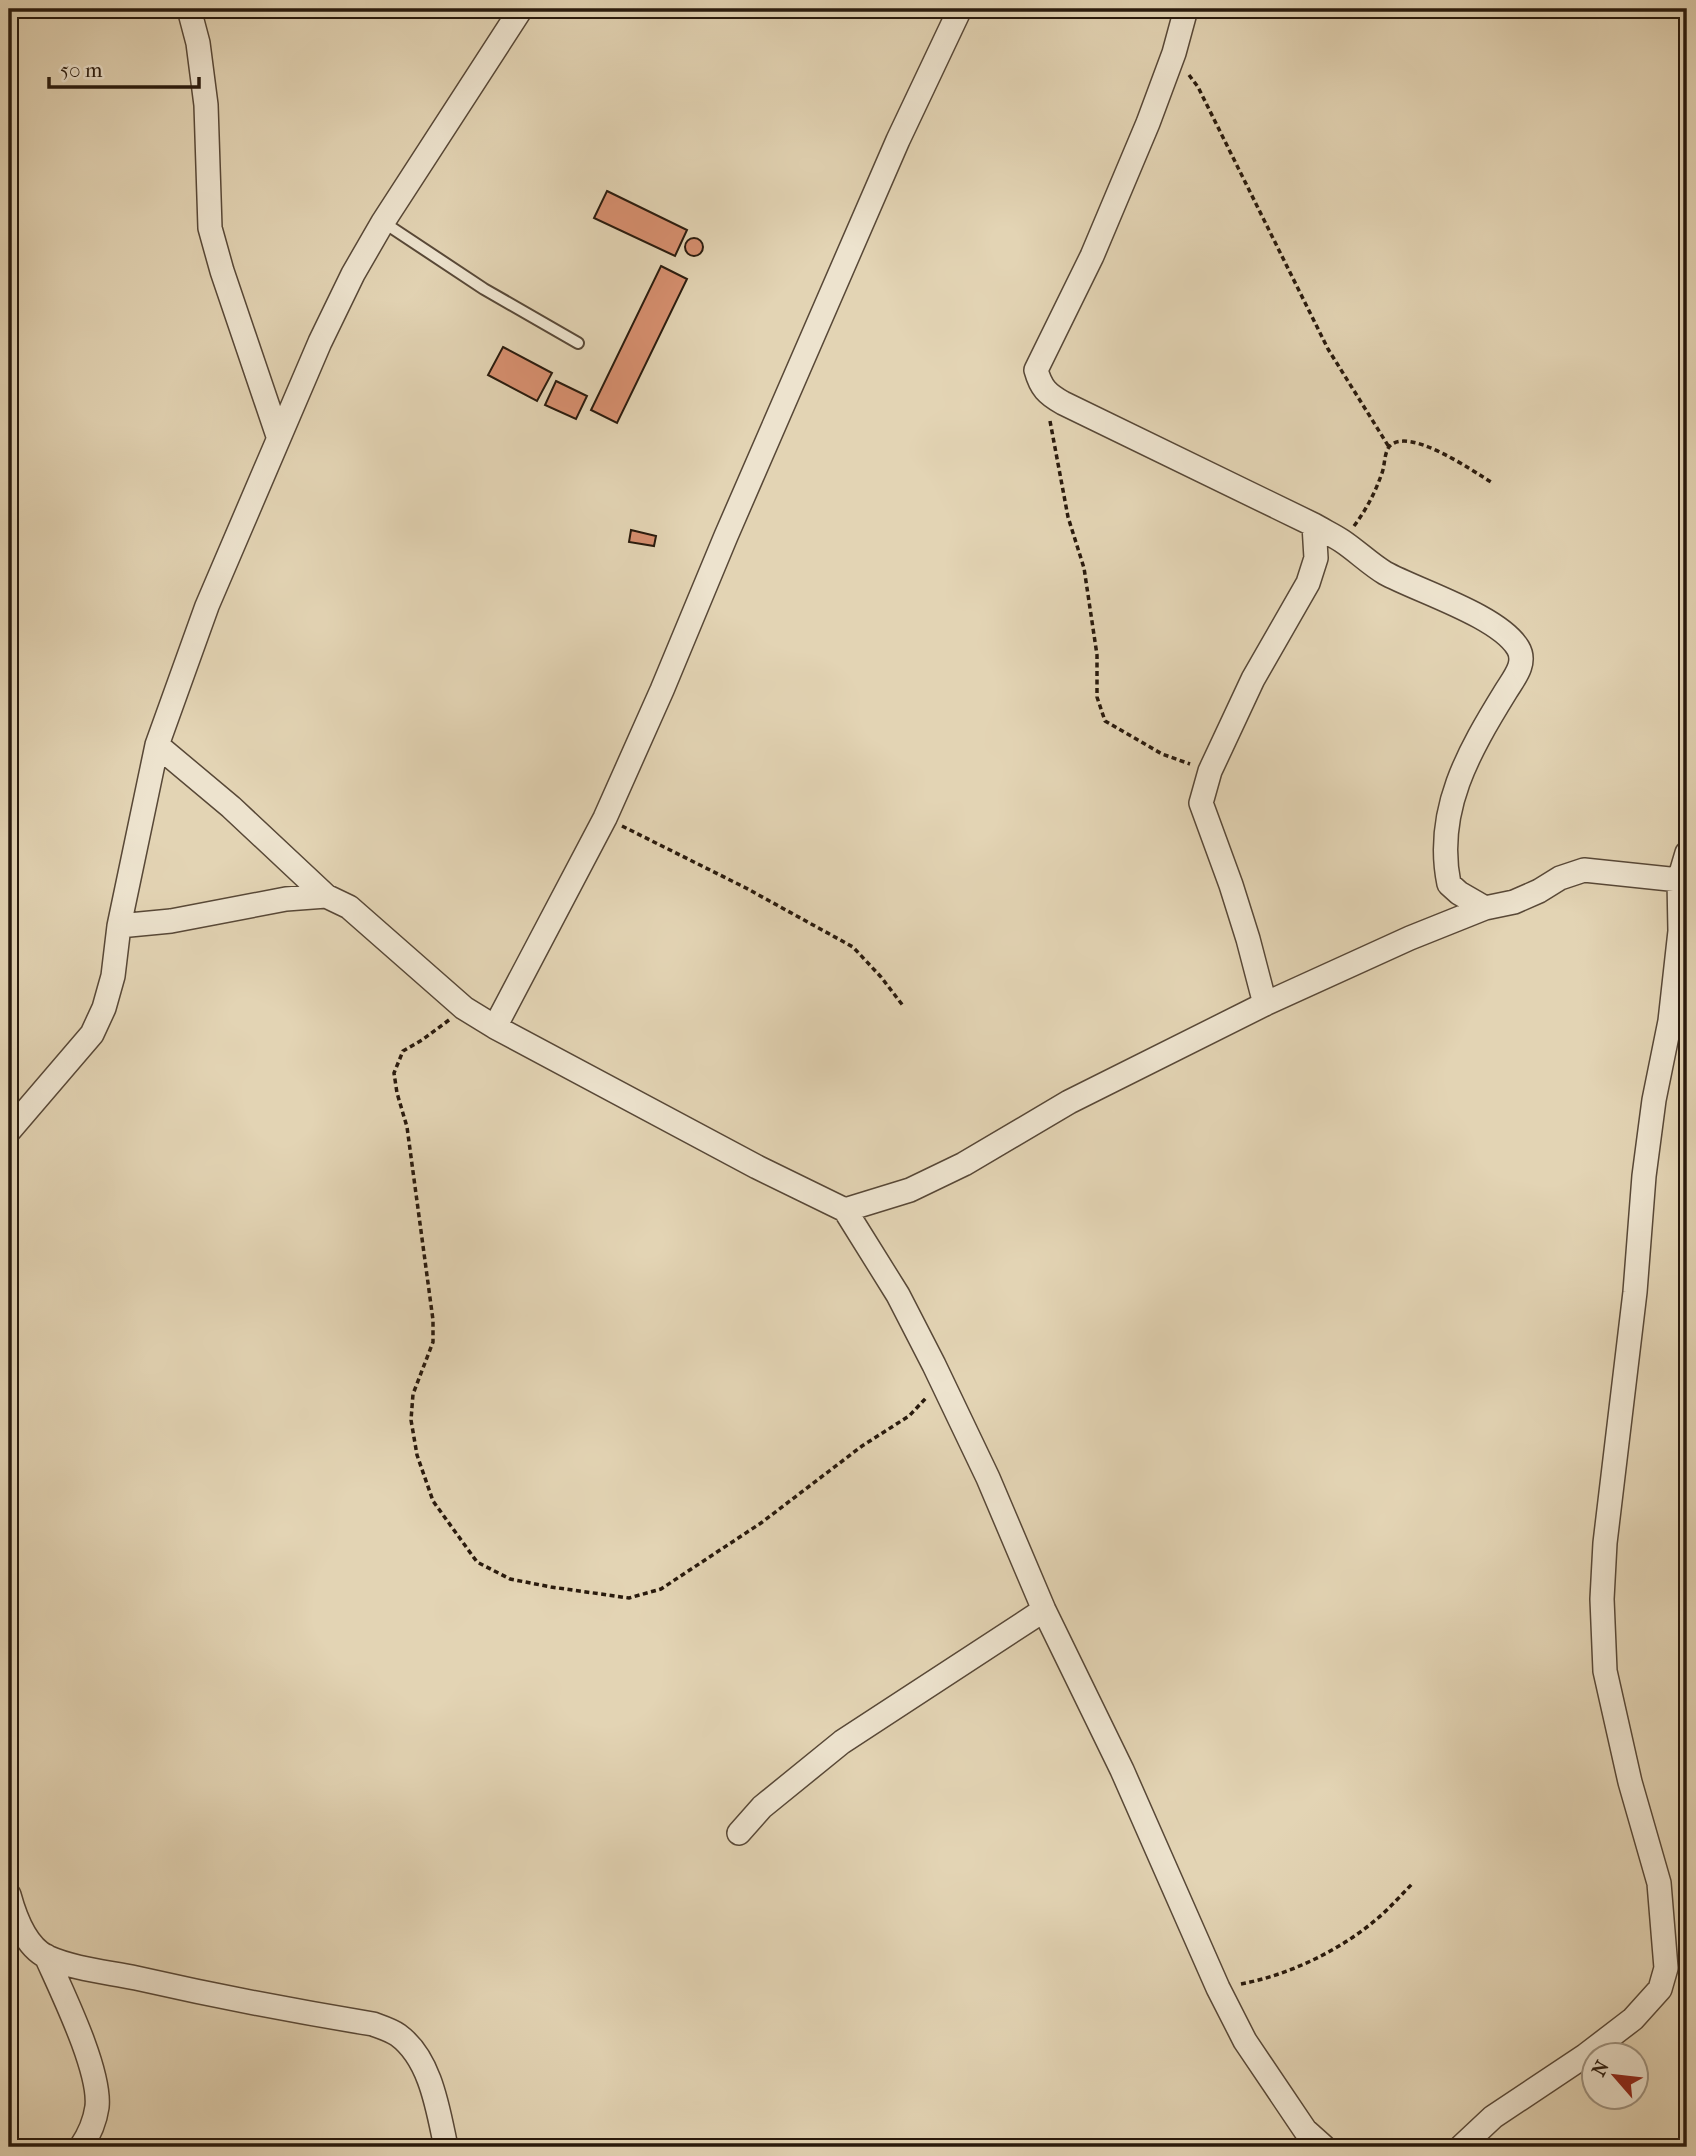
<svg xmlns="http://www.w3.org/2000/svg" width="1696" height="2156" font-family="'IM FELL French Canon',serif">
<rect width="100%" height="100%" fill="#e3d4b4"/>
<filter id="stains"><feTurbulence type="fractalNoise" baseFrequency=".00286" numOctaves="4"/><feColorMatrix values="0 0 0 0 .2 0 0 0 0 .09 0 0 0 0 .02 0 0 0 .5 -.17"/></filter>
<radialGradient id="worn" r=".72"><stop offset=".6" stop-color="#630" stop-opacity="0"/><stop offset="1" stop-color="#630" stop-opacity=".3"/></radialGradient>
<path fill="#d78f6f" stroke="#291a0d" stroke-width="2" d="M 607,191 L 687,230 L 675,256 L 594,218 Z
M685 247a9 9 0 1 1 18 0a9 9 0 1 1-18 0Z
M 661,266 L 687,279 L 617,423 L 591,410 Z
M 503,347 L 552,373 L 537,401 L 488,375 Z
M 556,381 L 587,396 L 576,419 L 545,405 Z
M 631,530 L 656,536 L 654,546 L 629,542 Z"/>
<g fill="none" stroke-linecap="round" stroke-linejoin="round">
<g stroke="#584837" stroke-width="14">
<path id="service" d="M 383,222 L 484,289 L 578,343"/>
</g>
<g stroke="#584837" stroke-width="26">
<path id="minor" d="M 189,9 L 198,43 L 206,105 L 210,228 L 222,271 L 278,436
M 1186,9 L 1174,53 L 1148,123 L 1092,256 L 1036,370 C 1041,388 1047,394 1063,403 L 1314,525 C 1324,531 1333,535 1342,541 C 1357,551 1370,564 1385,573 C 1418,591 1499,616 1518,648 C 1527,663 1514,678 1506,691 C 1469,751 1434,811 1449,884 L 1459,893 L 1485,908
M 157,745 L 231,807 L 326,896
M 119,926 L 171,921 L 286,899 L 326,896 L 349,907 L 464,1008 L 495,1027 L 757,1167 L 845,1210 L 898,1295 L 934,1365 L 988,1478 L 1044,1610 L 1122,1770 L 1218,1988 L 1245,2041 L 1305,2130 L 1324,2147
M 1265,1004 L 1248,939 L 1231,885 L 1201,803 L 1210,771 L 1253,679 L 1308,583 L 1316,558 L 1314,525
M 495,1027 L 605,818 L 662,690 L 726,536 L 898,140 L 960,9
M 9,1131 L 92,1034 L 104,1008 L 113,976 L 119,926 L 157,745 L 207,606 L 320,342 L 353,274 L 383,222 L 521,9
M 845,1210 L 910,1190 L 964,1164 L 1069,1102 L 1265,1004 L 1410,938 L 1485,908 L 1514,902 L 1539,891 L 1560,878 L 1584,870 L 1679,880
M 739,1833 L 762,1807 L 842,1742 L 1044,1610
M 9,1895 C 15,1917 25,1946 47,1957 C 74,1969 107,1972 136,1978 C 215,1996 293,2011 373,2024 C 381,2027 391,2030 398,2035 C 431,2059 438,2110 446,2147
M 46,1956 C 62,1992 101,2071 97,2107 C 95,2121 89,2135 81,2147
M 1461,2147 L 1493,2117 L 1586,2055 L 1633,2019 L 1660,1989 L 1666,1968 L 1659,1883 L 1630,1782 L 1605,1671 L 1602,1599 L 1605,1543 L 1635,1292 L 1644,1176 L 1654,1100 L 1670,1021 L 1680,931 L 1679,880 L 1687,853"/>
</g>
<path stroke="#291a0d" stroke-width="3.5" stroke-dasharray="5 3.5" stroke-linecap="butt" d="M 1189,75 L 1198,87 L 1328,349 L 1389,447
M 1050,421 L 1068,517 L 1084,568 L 1097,655 L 1097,697 L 1105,721 L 1162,754 L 1190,764
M 1354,526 C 1366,510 1375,493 1382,473 C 1385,465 1384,454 1389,447 C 1407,425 1473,471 1491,482
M 622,826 L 746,888 L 853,947 L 881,977 L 904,1007
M 449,1020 L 422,1040 L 403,1051 L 394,1073 L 397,1093 L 407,1127 L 433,1320 L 433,1342 L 413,1394 L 411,1420 L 417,1455 L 433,1501 L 477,1562 L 510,1579 L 551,1587 L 629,1598 L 661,1589 L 761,1523 L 862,1446 L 909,1416 L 927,1397
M 1241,1984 C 1289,1975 1341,1950 1378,1918 C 1391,1907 1402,1894 1413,1883"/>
<use href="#service" stroke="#ede3ce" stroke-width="10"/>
<use href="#minor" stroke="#ede3ce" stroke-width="23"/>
</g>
<rect width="1696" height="2156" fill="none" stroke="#e3d4b4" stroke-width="35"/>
<rect x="10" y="10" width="1675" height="2135" fill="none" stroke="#291a0d" stroke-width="3.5"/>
<rect x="18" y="18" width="1661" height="2121" fill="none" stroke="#291a0d" stroke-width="2"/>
<g transform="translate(1615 2076) rotate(298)"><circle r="33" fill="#ede3ce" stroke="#9f9381" stroke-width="2"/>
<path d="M0-5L12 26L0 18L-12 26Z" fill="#8f2418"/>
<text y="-10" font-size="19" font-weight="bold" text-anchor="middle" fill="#291a0d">N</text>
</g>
<path d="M49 77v10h150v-10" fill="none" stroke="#291a0d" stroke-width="3.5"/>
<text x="60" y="77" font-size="21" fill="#291a0d" stroke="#ede3ce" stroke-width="5" paint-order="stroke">50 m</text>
<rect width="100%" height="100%" filter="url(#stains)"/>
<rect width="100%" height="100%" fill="url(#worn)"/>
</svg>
